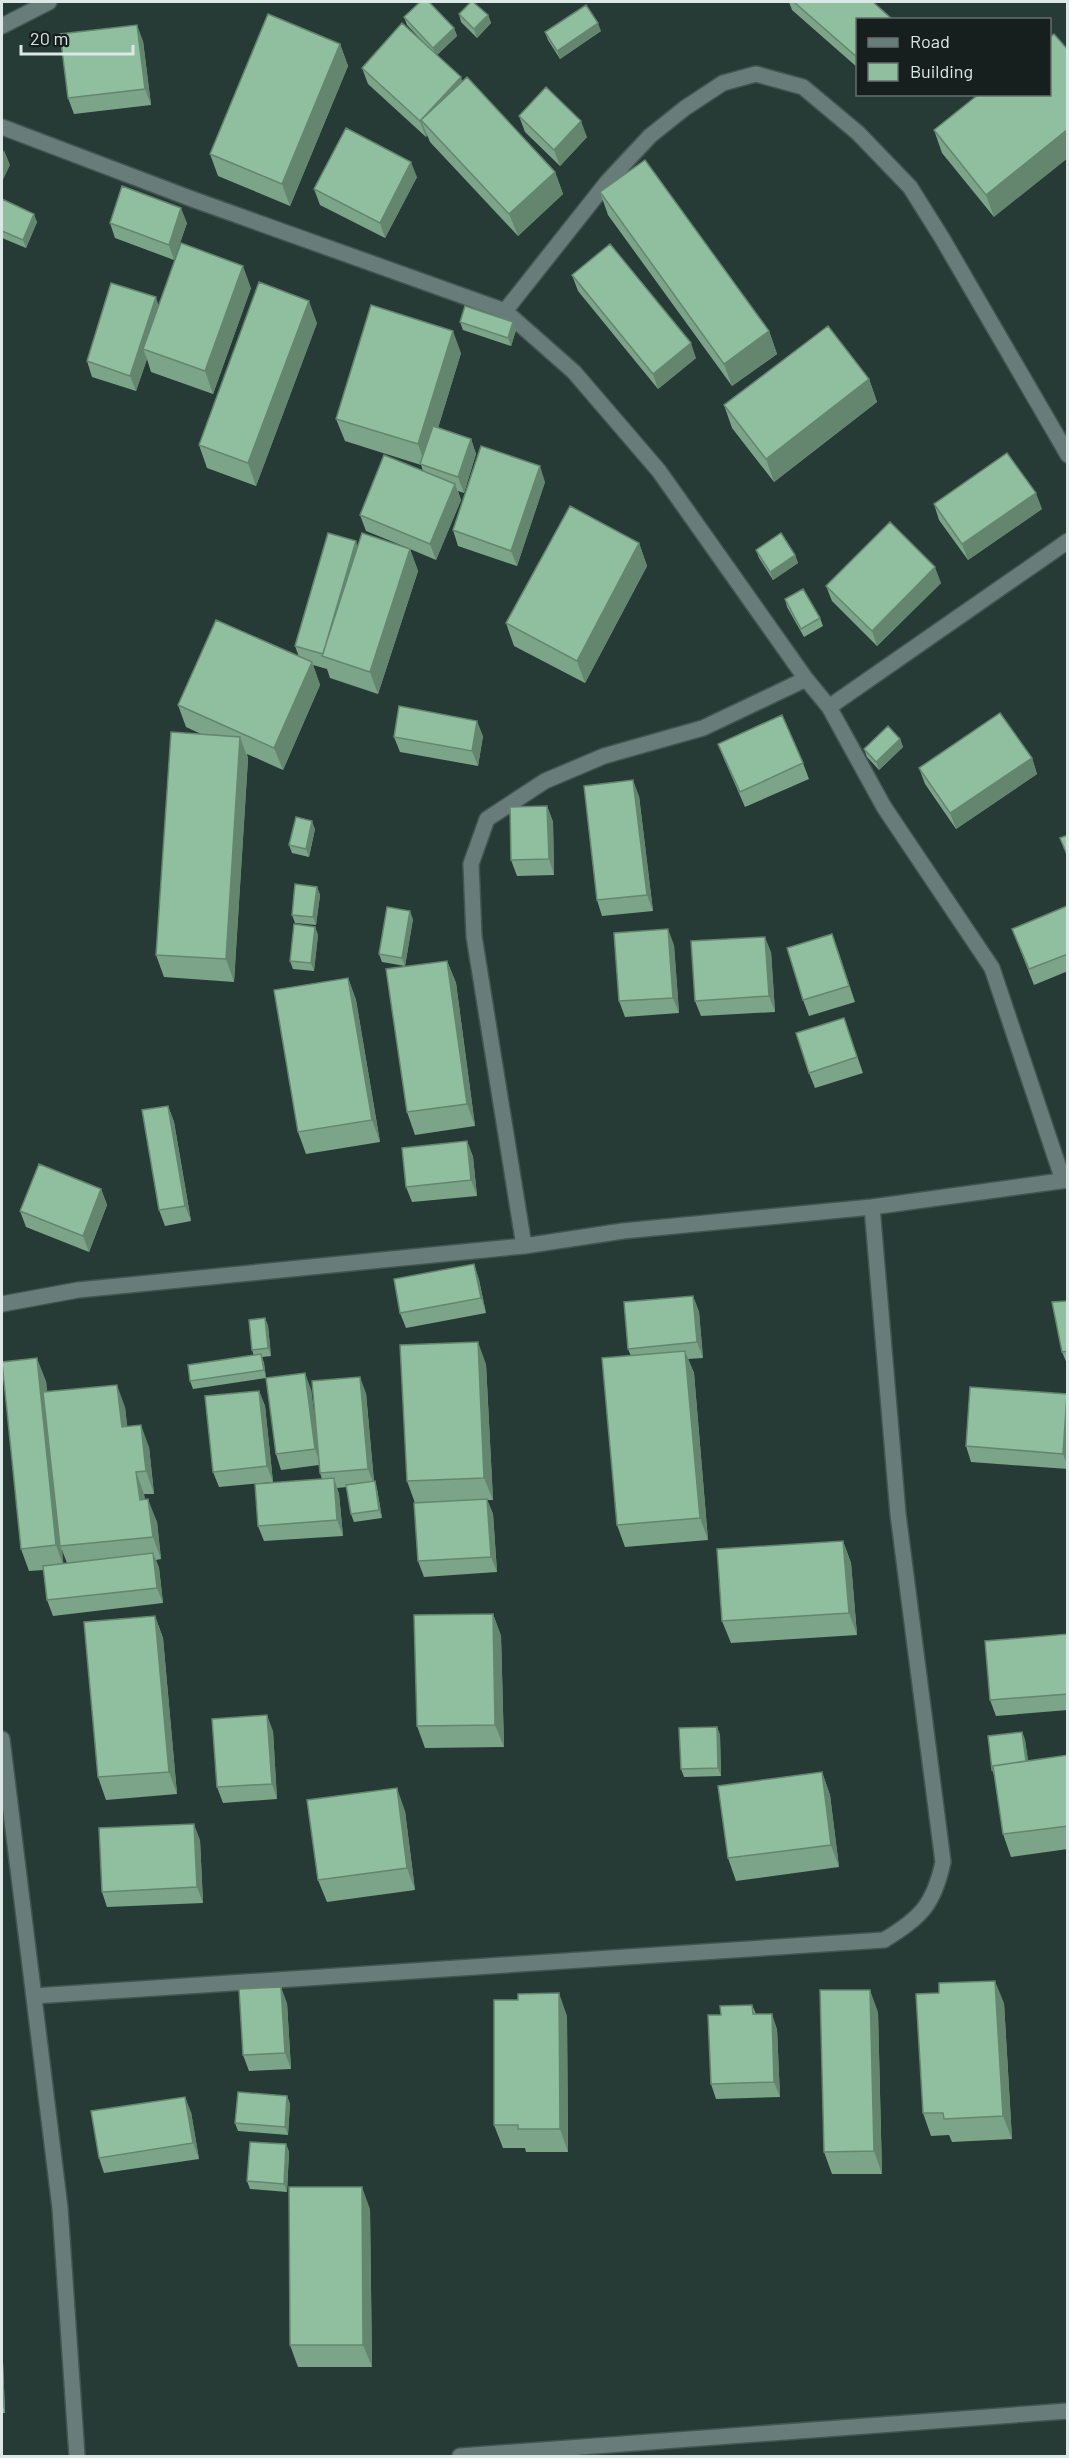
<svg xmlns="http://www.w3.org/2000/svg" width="1069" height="2458" font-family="Barlow,sans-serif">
<rect width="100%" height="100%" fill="#263a36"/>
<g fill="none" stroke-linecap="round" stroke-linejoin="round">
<g stroke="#445551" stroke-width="18">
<path id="street" d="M 2,26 L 49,2
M 2,127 L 192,199 L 505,311 L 574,372 L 659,471 L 806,679 L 829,707 L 884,807 L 992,968 L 1063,1180
M 505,311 L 608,181 L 650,136 L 685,108 L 723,83 L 756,74 L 803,87 L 858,133 L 910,187 L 942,238 L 1068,455
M 829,707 L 1068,541
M 524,1246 L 474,936 L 471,864 L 487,819 L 545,781 L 604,756 L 703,728 L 806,679
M 2,1304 L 78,1290 L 524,1246 L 623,1231 L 872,1207 L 1068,1180
M 2,1739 L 60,2208 L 77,2456
M 34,1996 L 884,1940 C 921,1918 934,1904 943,1862 L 898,1514 L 872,1207
M 460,2456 L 1068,2411"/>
</g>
<use href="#street" stroke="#687d79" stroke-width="15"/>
</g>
<path fill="#7ba488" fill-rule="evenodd" d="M 789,2 L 873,2 L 858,20 L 858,68 L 792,10 Z
M 459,14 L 488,15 L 491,23 L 477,38 L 461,22 Z
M 404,17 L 454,28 L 457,36 L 437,55 L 462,81 L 555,172 L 563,194 L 518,236 L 430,142 L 427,135 L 426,137 L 368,84 L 362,68 L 429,48 L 407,25 Z
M 601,31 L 560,59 L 548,40 L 545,32 Z
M 143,41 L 151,105 L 74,114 L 68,98 Z
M 340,44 L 348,66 L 290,206 L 218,176 L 210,154 Z
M 1068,50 L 994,217 L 942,153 L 934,130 Z
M 519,116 L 587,137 L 560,166 L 525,132 Z
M 417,177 L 385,238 L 320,205 L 314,189 Z
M 600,192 L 769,331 L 777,354 L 732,386 L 608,215 Z
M 2,199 L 37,222 L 26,248 L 2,238 Z
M 110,223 L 187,223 L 174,260 L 115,238 Z
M 572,275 L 696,358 L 658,389 L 578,291 Z
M 251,288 L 213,394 L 151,372 L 147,359 L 136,391 L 92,377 L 87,361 L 159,305 Z
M 460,322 L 516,330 L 511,346 L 463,330 Z
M 317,323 L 256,486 L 207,468 L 199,445 Z
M 461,353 L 438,428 L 471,439 L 476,454 L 464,493 L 458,491 L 461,500 L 436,560 L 410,549 L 418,571 L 378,694 L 330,678 L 327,669 L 313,665 L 320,685 L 283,770 L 247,754 L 248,759 L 234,982 L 164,977 L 156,955 L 201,734 L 186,727 L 178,705 L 299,657 L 295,646 L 358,547 L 408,548 L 366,531 L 360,515 L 423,471 L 421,465 L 345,441 L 336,419 Z
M 869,379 L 877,402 L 774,482 L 732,428 L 724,405 Z
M 545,482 L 517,566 L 458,546 L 453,530 Z
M 934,504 L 1042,509 L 968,560 L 939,520 Z
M 639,543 L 647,566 L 585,683 L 514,646 L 506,623 Z
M 756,550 L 795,555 L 798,563 L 773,580 L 759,558 Z
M 941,583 L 877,646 L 832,601 L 826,586 Z
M 785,599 L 820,618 L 823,626 L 804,637 L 787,607 Z
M 483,736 L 478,766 L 400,752 L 394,737 Z
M 900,739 L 903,747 L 879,770 L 867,757 L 864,749 Z
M 718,744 L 803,763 L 809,779 L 745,807 L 724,759 Z
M 1032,758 L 1037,774 L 956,829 L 925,784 L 919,768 Z
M 639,796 L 653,911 L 602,916 L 597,900 Z
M 547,806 L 553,822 L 554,875 L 517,876 L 511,860 Z
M 315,829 L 309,857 L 292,853 L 289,845 Z
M 317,887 L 320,895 L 316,925 L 295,923 L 292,915 Z
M 1068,908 L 1068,971 L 1034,985 L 1012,929 Z
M 413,919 L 405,966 L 382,962 L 379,954 Z
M 315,927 L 318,935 L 314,971 L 293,969 L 290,961 Z
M 832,934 L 855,1002 L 809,1016 L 803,1000 Z
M 674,945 L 679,1013 L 625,1017 L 619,1001 Z
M 771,952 L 775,1012 L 701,1016 L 695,1001 Z
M 447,961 L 456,983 L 475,1126 L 415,1135 L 407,1112 Z
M 348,978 L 356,1000 L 380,1142 L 306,1154 L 298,1132 Z
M 844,1018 L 863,1073 L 815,1088 L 809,1073 Z
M 168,1106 L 174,1122 L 191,1221 L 165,1226 L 159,1210 Z
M 467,1141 L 473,1157 L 477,1196 L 412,1202 L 406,1187 Z
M 101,1189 L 107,1205 L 89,1252 L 26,1227 L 20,1211 Z
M 474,1264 L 479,1280 L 486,1313 L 406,1328 L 400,1313 Z
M 693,1296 L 699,1312 L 703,1358 L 688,1359 L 694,1373 L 708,1540 L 625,1547 L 617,1525 L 631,1356 L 628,1349 Z
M 1068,1301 L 1068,1366 L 1062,1352 Z
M 265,1318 L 268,1326 L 271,1356 L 262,1357 L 264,1363 L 266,1378 L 193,1389 L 190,1381 L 254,1356 L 252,1350 Z
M 486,1364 L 493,1500 L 487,1500 L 493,1514 L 497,1572 L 424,1577 L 418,1561 L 415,1503 L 407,1481 Z
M 46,1381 L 47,1392 L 125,1407 L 127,1426 L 149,1447 L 154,1494 L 144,1494 L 145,1500 L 157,1522 L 161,1559 L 156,1560 L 159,1568 L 163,1603 L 53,1616 L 47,1600 L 44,1570 L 29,1571 L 21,1549 ZM 62,1550 L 67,1563 L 63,1563 Z
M 311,1389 L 315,1423 L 366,1393 L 374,1481 L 375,1481 L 377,1489 L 382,1518 L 354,1522 L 351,1514 L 347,1487 L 337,1488 L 339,1494 L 343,1536 L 264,1541 L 258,1526 L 322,1479 L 320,1473 L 319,1465 L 281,1470 L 276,1454 Z
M 259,1391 L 265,1406 L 273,1482 L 219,1487 L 213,1472 Z
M 1068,1397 L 1068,1469 L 971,1462 L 966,1446 Z
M 843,1541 L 851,1563 L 857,1635 L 731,1643 L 722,1621 Z
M 493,1614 L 501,1636 L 504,1747 L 425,1748 L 417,1726 Z
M 155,1616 L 163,1638 L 177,1794 L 106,1800 L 98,1777 Z
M 1068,1634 L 1068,1710 L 996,1716 L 990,1700 Z
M 717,1727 L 720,1735 L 721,1776 L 684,1777 L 681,1769 Z
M 273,1731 L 277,1799 L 223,1803 L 217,1787 Z
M 1022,1732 L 1025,1740 L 1028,1761 L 1068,1755 L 1068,1849 L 1011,1857 L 1003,1834 L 994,1775 L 992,1770 Z
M 822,1772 L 830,1795 L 839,1867 L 736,1881 L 728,1858 Z
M 405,1811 L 415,1890 L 327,1902 L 318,1880 Z
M 200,1840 L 203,1903 L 107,1907 L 102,1892 Z
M 287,2003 L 291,2069 L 249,2071 L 243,2055 Z
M 1004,2003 L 1012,2139 L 952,2142 L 949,2135 L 931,2136 L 923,2113 Z
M 752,2005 L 756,2014 L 777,2029 L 780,2097 L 716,2099 L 711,2084 L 721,2015 Z
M 878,2012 L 882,2174 L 832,2174 L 824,2152 Z
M 567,2016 L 568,2152 L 526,2152 L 525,2148 L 503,2148 L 494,2125 Z
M 287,2096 L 290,2104 L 288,2135 L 238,2131 L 235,2123 Z
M 191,2112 L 199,2159 L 104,2173 L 99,2158 Z
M 286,2144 L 289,2152 L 287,2192 L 250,2189 L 247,2181 Z
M 370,2209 L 372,2367 L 298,2367 L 290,2345 Z
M 2,2336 L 5,2413 L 2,2413 Z"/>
<path fill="#64866f" d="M 488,15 L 491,23 L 477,38 L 474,29 Z
M 598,23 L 601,31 L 560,59 L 557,51 Z
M 137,25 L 143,41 L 151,105 L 145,89 Z
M 454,28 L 457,36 L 436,56 L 433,48 Z
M 340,44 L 348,66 L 290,206 L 282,184 Z
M 461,77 L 466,93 L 422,120 Z
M 421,120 L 427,135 L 426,137 L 420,121 Z
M 581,121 L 587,137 L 560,166 L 554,150 Z
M 1068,129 L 1068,158 L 994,217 L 986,195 Z
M 4,150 L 10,165 L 2,182 L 2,155 Z
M 411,162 L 417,177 L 385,238 L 380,223 Z
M 555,172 L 563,194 L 518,236 L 509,214 Z
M 181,208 L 187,223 L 174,260 L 169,245 Z
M 34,214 L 37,222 L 26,248 L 23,240 Z
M 243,266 L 251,288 L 213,394 L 205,371 Z
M 156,297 L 161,313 L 143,349 L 147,359 L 136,391 L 130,376 Z
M 309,301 L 317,323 L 256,486 L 248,463 Z
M 513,322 L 516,330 L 511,346 L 508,338 Z
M 453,331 L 461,353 L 426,467 L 418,444 Z
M 769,331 L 777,354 L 732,386 L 724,364 Z
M 691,343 L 696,358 L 658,389 L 653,374 Z
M 869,379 L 877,402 L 774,482 L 766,459 Z
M 471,439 L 476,454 L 464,493 L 458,477 Z
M 540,466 L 545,482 L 517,566 L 511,551 Z
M 455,484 L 461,500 L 436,560 L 430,544 Z
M 1036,493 L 1042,509 L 968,560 L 962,544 Z
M 356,541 L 361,557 L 323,654 Z
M 639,543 L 647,566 L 585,683 L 577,661 Z
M 410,549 L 418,571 L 378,694 L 370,672 Z
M 795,555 L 798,563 L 773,580 L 770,572 Z
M 935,567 L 941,583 L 877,646 L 872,631 Z
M 312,662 L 320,685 L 283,770 L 274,748 Z
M 477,721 L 483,736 L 478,766 L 472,751 Z
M 240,737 L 248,759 L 234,982 L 226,959 Z
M 900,739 L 903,747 L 879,770 L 876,762 Z
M 1032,758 L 1037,774 L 956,829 L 950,813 Z
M 633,780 L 639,796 L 653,911 L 647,895 Z
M 547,806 L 553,822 L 554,875 L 549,859 Z
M 312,821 L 315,829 L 309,857 L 306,849 Z
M 317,887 L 320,895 L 316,925 L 313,917 Z
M 410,911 L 413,919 L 405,966 L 402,958 Z
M 315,927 L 318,935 L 314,971 L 311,963 Z
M 668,929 L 674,945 L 679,1013 L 673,998 Z
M 832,934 L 838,950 L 855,1002 L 849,986 Z
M 765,937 L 771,952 L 775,1012 L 769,996 Z
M 447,961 L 456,983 L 475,1126 L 467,1104 Z
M 348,978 L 356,1000 L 380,1142 L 372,1120 Z
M 168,1106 L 174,1122 L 191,1221 L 185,1206 Z
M 467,1141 L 473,1157 L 477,1196 L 471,1180 Z
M 101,1189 L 107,1205 L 89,1252 L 83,1236 Z
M 474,1264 L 479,1280 L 486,1313 L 481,1298 Z
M 693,1296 L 699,1312 L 703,1358 L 697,1342 Z
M 265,1318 L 268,1326 L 271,1356 L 268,1348 Z
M 478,1342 L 486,1364 L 493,1500 L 484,1478 Z
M 685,1351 L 694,1373 L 708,1540 L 700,1518 Z
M 261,1354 L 264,1363 L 266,1378 L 264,1370 Z
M 37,1358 L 46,1381 L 62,1546 L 60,1546 L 62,1550 L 64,1568 L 56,1545 Z
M 305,1373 L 311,1389 L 321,1465 L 315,1449 Z
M 360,1377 L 366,1393 L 374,1485 L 368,1469 Z
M 117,1385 L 125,1407 L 130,1449 L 122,1427 Z
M 259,1391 L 265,1406 L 273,1482 L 267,1466 Z
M 1067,1394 L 1068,1397 L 1068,1467 L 1063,1454 Z
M 141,1425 L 149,1447 L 154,1494 L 146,1471 Z
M 136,1472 L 144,1494 L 148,1523 L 140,1500 Z
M 334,1478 L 339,1494 L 343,1536 L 337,1520 Z
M 375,1481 L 377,1489 L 382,1518 L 379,1510 Z
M 148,1499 L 157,1522 L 161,1559 L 153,1537 Z
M 487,1499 L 493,1514 L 497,1572 L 491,1557 Z
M 843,1541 L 851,1563 L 857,1635 L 849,1613 Z
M 153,1553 L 159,1568 L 163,1603 L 157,1588 Z
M 493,1614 L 501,1636 L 504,1747 L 495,1725 Z
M 155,1616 L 163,1638 L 177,1794 L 169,1772 Z
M 267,1715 L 273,1731 L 277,1799 L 272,1784 Z
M 717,1727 L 720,1735 L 721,1776 L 718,1768 Z
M 1022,1732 L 1025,1740 L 1030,1773 L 1027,1765 Z
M 822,1772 L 830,1795 L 839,1867 L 831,1845 Z
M 397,1788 L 405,1811 L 415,1890 L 407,1868 Z
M 194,1824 L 200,1840 L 203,1903 L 197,1887 Z
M 995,1981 L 1004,2003 L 1012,2139 L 1003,2116 Z
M 281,1987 L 287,2003 L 291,2069 L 285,2053 Z
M 870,1990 L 878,2012 L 882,2174 L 874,2151 Z
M 559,1993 L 567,2016 L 568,2152 L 560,2129 Z
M 772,2014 L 777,2029 L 780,2097 L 774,2082 Z
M 287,2096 L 290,2104 L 288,2135 L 285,2127 Z
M 185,2097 L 191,2112 L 199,2159 L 193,2143 Z
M 286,2144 L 289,2152 L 287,2192 L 284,2184 Z
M 362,2187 L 370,2209 L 372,2367 L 363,2345 Z
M 2,2336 L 2,2337 L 5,2413 L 2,2403 Z"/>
<path fill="#8fbf9e" stroke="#64866f" stroke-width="1.5" d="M 420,2 L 429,2 L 454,28 L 433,48 L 404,17 Z
M 471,2 L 473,2 L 488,15 L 474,29 L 459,14 Z
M 794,2 L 873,2 L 893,20 L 858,20 L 858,58 Z
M 586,5 L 598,23 L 557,51 L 545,32 Z
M 268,14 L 340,44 L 282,184 L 210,154 Z
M 402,23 L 461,77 L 420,121 L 362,68 Z
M 137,25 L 145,89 L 68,98 L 60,34 Z
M 1054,34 L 1068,50 L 1068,129 L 986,195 L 934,130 L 979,94 L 1050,94 L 1050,37 Z
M 467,77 L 555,172 L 509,214 L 421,120 Z
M 546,87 L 581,121 L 554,150 L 519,116 Z
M 346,128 L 411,162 L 380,223 L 314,189 Z
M 645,160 L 769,331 L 724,364 L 600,192 Z
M 122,186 L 181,208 L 169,245 L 110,223 Z
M 2,199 L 34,214 L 23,240 L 2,231 Z
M 181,243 L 243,266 L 205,371 L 143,349 Z
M 610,244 L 691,343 L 653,374 L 572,275 Z
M 259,282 L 309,301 L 248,463 L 199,445 Z
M 111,283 L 156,297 L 130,376 L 87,361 Z
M 371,305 L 453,331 L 418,444 L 336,419 Z
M 465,306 L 513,322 L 508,338 L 460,322 Z
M 828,326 L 869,379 L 766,459 L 724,405 Z
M 433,426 L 471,439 L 458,477 L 420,464 Z
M 481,446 L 540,466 L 511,551 L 453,530 Z
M 1007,453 L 1036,493 L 962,544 L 934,504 Z
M 384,455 L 455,484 L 430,544 L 360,515 Z
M 570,506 L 639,543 L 577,661 L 506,623 Z
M 890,522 L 935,567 L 872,631 L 826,586 Z
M 328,533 L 356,541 L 323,654 L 295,646 Z
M 362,533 L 410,549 L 370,672 L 322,656 Z
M 781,533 L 795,555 L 770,572 L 756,550 Z
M 803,589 L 820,618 L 801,629 L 785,599 Z
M 216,620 L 312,662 L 274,748 L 178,705 Z
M 399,706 L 477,721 L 472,751 L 394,737 Z
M 1000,713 L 1032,758 L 950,813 L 919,768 Z
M 782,715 L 803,763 L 740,792 L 718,744 Z
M 888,726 L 900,739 L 876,762 L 864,749 Z
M 171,732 L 240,737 L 226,959 L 156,955 Z
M 633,780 L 647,895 L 597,900 L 584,786 Z
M 547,806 L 549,859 L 511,860 L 510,807 Z
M 296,817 L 312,821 L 306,849 L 289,845 Z
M 1068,835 L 1068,857 L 1060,838 Z
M 295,884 L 317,887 L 313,917 L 292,915 Z
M 1067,906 L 1068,908 L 1068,954 L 1029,969 L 1012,929 Z
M 387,907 L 410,911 L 402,958 L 379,954 Z
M 294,924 L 315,927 L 311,963 L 290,961 Z
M 668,929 L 673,998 L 619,1001 L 614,933 Z
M 832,934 L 849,986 L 803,1000 L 787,948 Z
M 765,937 L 769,996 L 695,1001 L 691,941 Z
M 447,961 L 467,1104 L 407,1112 L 386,969 Z
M 348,978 L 372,1120 L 298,1132 L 274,990 Z
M 844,1018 L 857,1057 L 809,1073 L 796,1033 Z
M 168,1106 L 185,1206 L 159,1210 L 142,1110 Z
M 467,1141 L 471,1180 L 406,1187 L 402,1148 Z
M 39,1164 L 101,1189 L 83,1236 L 20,1211 Z
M 474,1264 L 481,1298 L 400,1313 L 394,1279 Z
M 693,1296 L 697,1342 L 628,1349 L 624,1302 Z
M 1068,1301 L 1068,1351 L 1062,1352 L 1052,1302 Z
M 265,1318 L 268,1348 L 252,1350 L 249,1320 Z
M 478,1342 L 484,1478 L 407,1481 L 400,1345 Z
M 685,1351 L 700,1518 L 617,1525 L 602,1358 Z
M 261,1354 L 264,1370 L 190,1381 L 188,1365 Z
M 37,1358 L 56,1545 L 21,1549 L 2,1362 Z
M 305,1373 L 315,1449 L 276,1454 L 266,1378 Z
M 360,1377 L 368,1469 L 320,1473 L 312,1381 Z
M 117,1385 L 122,1427 L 141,1425 L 146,1471 L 136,1472 L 140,1500 L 148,1499 L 153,1537 L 60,1546 L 43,1392 Z
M 970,1387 L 1067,1394 L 1063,1454 L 966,1446 Z
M 259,1391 L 267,1466 L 213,1472 L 205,1396 Z
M 334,1478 L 337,1520 L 258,1526 L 255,1484 Z
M 375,1481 L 379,1510 L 351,1514 L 346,1485 Z
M 487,1499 L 491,1557 L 418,1561 L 414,1503 Z
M 843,1541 L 849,1613 L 722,1621 L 717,1549 Z
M 153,1553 L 157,1588 L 47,1600 L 43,1566 Z
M 493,1614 L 495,1725 L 417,1726 L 414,1615 Z
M 155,1616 L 169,1772 L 98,1777 L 84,1622 Z
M 1068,1634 L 1068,1694 L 990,1700 L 985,1641 Z
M 267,1715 L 272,1784 L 217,1787 L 212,1719 Z
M 717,1727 L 718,1768 L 681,1769 L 679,1728 Z
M 1022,1732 L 1026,1761 L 993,1766 L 993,1770 L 992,1770 L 988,1736 Z
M 1068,1755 L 1068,1826 L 1003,1834 L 993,1766 Z
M 822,1772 L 831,1845 L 728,1858 L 718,1786 Z
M 397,1788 L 407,1868 L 318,1880 L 307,1800 Z
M 194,1824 L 197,1887 L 102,1892 L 99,1828 Z
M 995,1981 L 1003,2116 L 944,2119 L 943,2113 L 923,2113 L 916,1994 L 939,1993 L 939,1983 Z
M 281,1987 L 285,2053 L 243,2055 L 239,1989 Z
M 820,1990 L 870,1990 L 874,2151 L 824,2152 Z
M 559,1993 L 560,2129 L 518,2129 L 518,2125 L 494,2125 L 494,2000 L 518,2000 L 518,1994 Z
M 752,2005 L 753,2014 L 772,2014 L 774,2082 L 711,2084 L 708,2015 L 721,2015 L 720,2006 Z
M 238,2092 L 287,2096 L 285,2127 L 235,2123 Z
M 185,2097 L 193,2143 L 99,2158 L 91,2111 Z
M 250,2142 L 286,2144 L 284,2184 L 247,2181 Z
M 289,2187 L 362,2187 L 363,2345 L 290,2345 Z"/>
<rect width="1069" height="2458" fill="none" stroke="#dce8e5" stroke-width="6"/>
<rect x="856" y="18" width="195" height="78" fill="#161f1d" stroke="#656f6d" stroke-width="1.5"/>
<rect x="868" y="38" width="30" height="9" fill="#687d79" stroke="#656f6d" stroke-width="1.5"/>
<text x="910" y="48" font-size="18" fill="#dce8e5">Road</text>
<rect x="868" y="63" width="30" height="18" fill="#8fbf9e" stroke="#656f6d" stroke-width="1.5"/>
<text x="910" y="78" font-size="18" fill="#dce8e5">Building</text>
<path d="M21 45v9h112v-9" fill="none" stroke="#dce8e5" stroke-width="3"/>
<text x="30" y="45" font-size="18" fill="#dce8e5" stroke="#161f1d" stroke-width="4.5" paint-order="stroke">20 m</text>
</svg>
